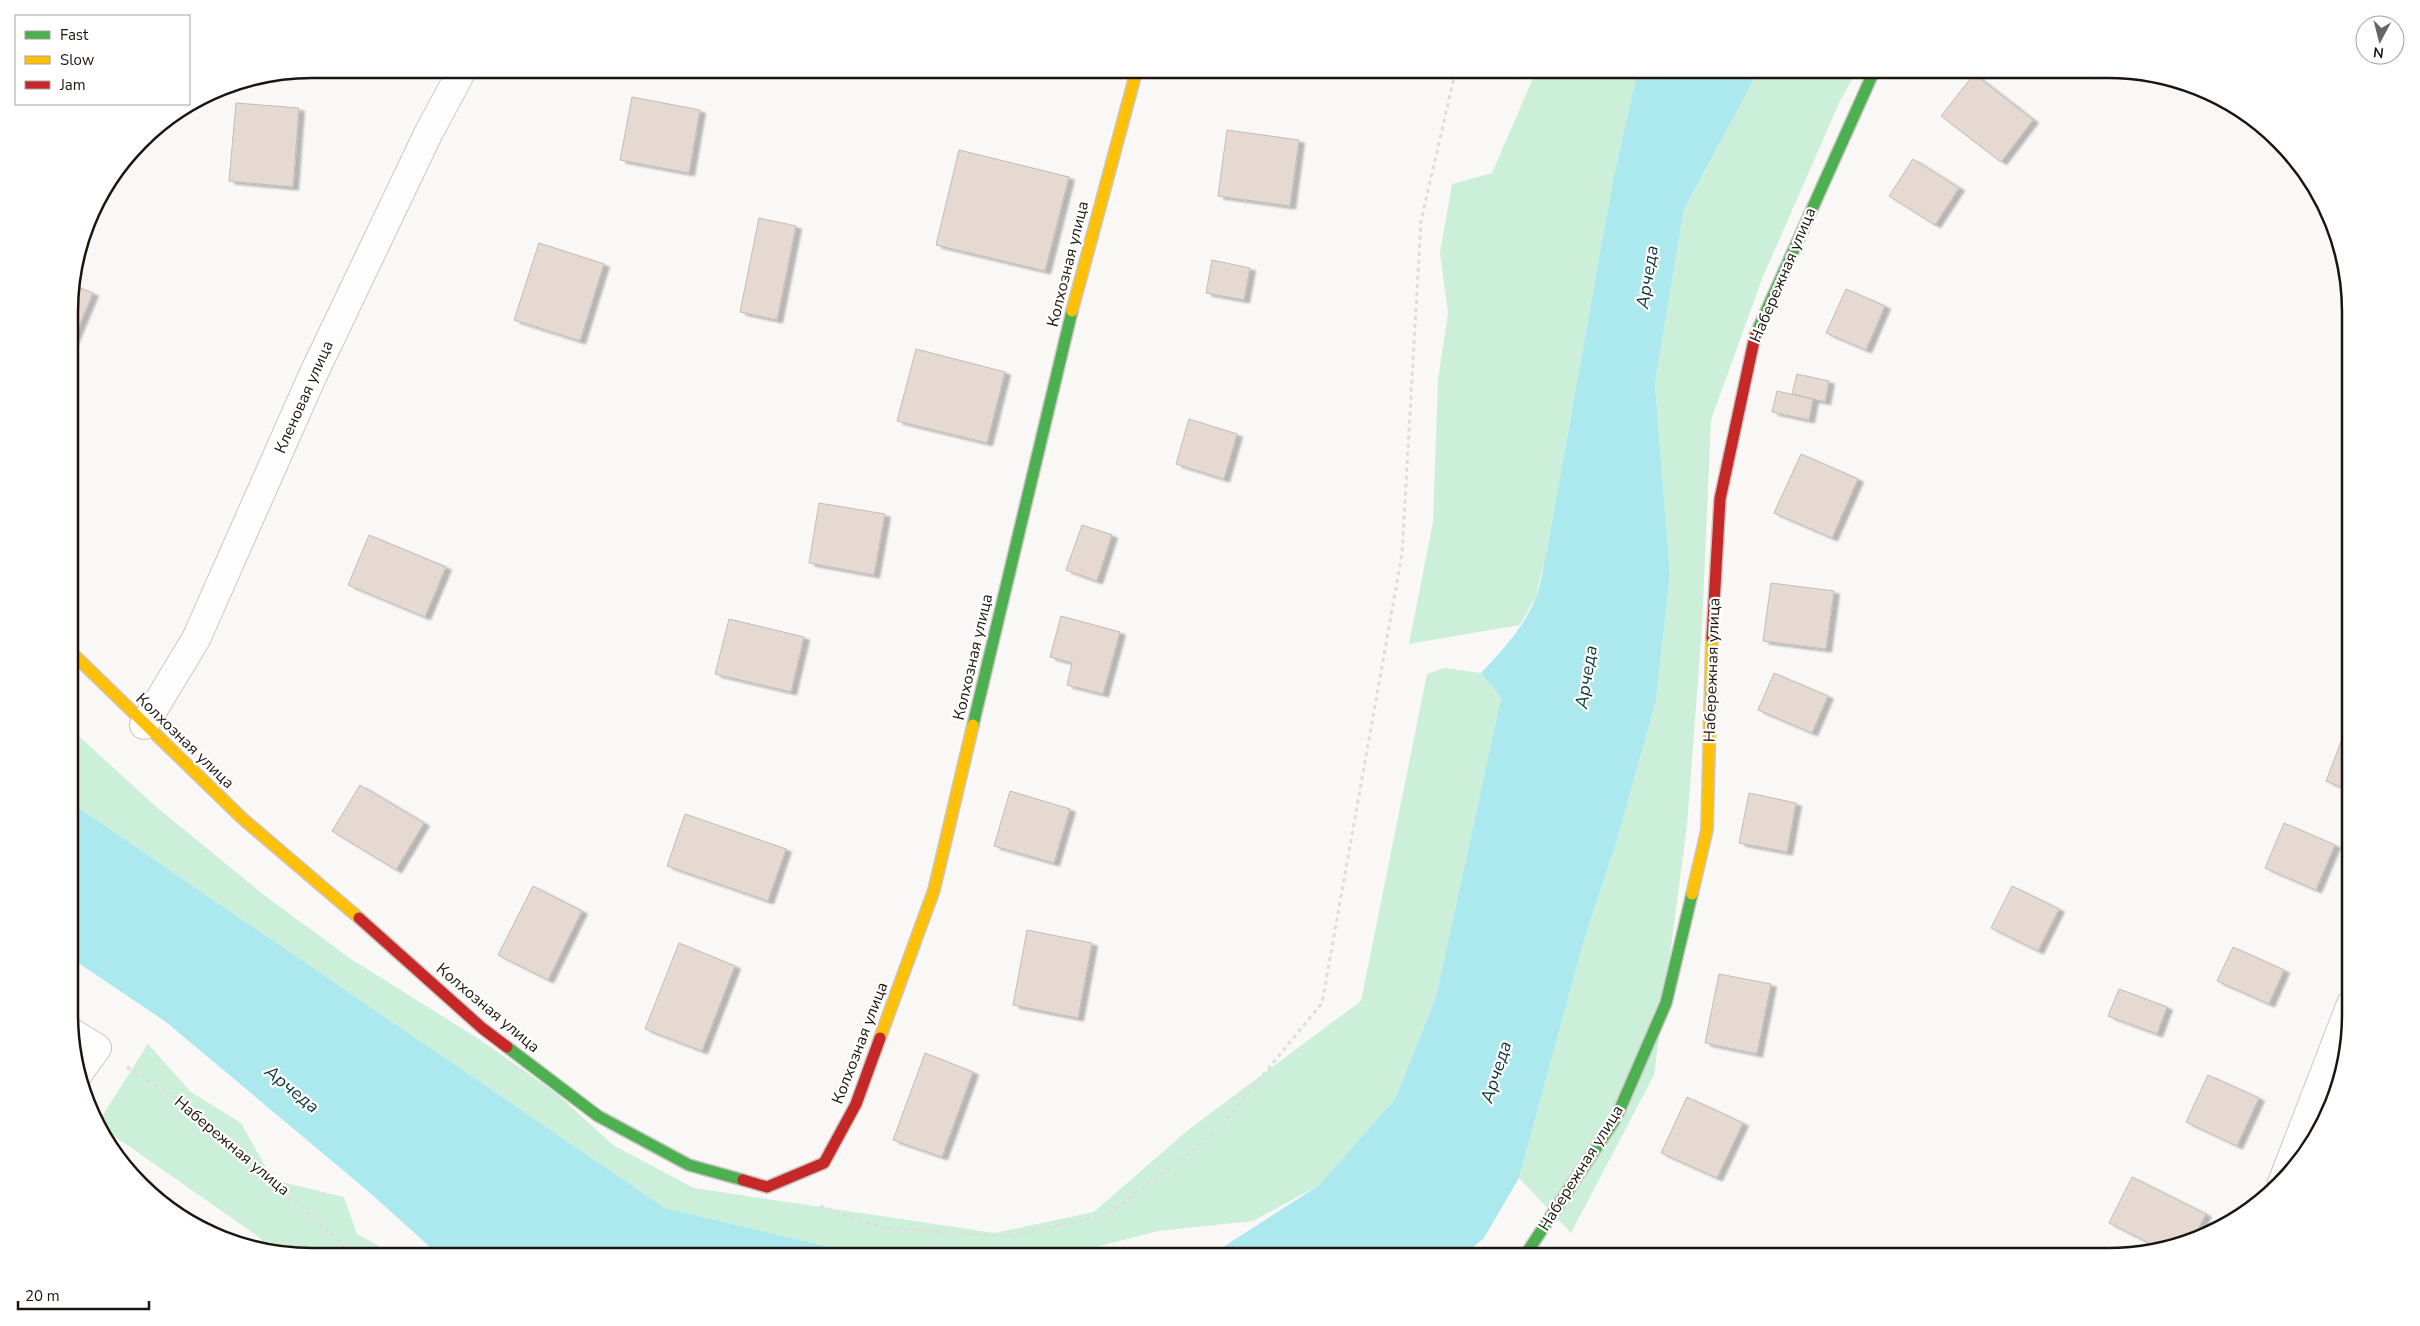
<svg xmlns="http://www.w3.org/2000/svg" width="2420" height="1326" font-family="'Nunito Sans',sans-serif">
<defs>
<filter id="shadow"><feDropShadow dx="5.5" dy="3" stdDeviation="1" flood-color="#0004"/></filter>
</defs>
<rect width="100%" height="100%" fill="#faf8f6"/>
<path fill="#cbefd9" d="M 1537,69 L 1638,69 L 1613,180 L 1547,550 L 1536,597 L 1520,625 L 1409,644 L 1433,522 L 1438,380 L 1448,313 L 1440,253 L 1452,184 L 1492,173 Z
M 1758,69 L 1858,69 L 1840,101 L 1762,279 L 1711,420 L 1702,627 L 1687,826 L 1654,1075 L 1571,1233 L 1519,1178 L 1584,940 L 1617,840 L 1656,701 L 1670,575 L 1655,383 L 1684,209 L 1750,87 Z
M 1445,668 L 1481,673 L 1501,698 L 1436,997 L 1395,1099 L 1318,1186 L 1253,1221 L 1158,1231 L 1057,1257 L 871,1257 L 665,1208 L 70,802 L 70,728 L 154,805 L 264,895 L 351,959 L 482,1041 L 557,1094 L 613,1145 L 694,1188 L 995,1233 L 1094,1212 L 1188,1130 L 1361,1001 L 1427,674 Z
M 148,1044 L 191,1092 L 241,1123 L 273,1180 L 344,1197 L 357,1234 L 399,1257 L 312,1257 L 271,1252 L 259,1237 L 97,1124 Z"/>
<path fill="#ace9ee" d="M 1638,69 L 1758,69 L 1750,87 L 1684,209 L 1655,383 L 1670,575 L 1656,701 L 1617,840 L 1584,940 L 1519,1178 L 1484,1238 L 1462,1257 L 1184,1257 L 1220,1249 L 1318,1186 L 1395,1099 L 1436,997 L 1501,698 L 1481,673 C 1501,652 1526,625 1536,597 C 1542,582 1543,565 1547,550 L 1613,180 Z
M 70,802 L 665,1208 L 871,1257 L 441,1257 L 369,1192 L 166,1022 L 71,958 Z"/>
<path fill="#e5d9d1" stroke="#c1bcb8" filter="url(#shadow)" d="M 2084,69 L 2098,69 L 2090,76 Z
M 1974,74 L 2033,120 L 2001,162 L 1941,116 Z
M 632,97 L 700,110 L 689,173 L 620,160 Z
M 236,103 L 299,108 L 293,187 L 229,181 Z
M 1227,130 L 1299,140 L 1290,206 L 1218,196 Z
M 959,150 L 1069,177 L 1045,271 L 936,245 Z
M 1913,159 L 1959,188 L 1935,225 L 1889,196 Z
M 759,218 L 796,226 L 777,320 L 740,312 Z
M 539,243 L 604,264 L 580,341 L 514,320 Z
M 1212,260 L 1250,268 L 1244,300 L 1206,293 Z
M 72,285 L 93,293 L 69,350 L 69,296 Z
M 1846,289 L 1885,306 L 1866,350 L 1826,333 Z
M 916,349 L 1005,372 L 987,443 L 897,421 Z
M 1797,374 L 1829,381 L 1825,402 L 1792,394 Z
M 1777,391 L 1813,399 L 1809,420 L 1772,412 Z
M 1189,419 L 1237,434 L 1224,479 L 1176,464 Z
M 1801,454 L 1858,479 L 1832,538 L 1774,513 Z
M 819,503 L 885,514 L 874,575 L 809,563 Z
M 1082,525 L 1112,535 L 1097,581 L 1066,570 Z
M 369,535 L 446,567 L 425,617 L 348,585 Z
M 1771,583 L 1834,591 L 1826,649 L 1763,641 Z
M 1061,616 L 1120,632 L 1103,694 L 1067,685 L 1072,663 L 1050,657 Z
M 729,619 L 804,637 L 791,692 L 715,674 Z
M 1774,673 L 1828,696 L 1812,733 L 1758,710 Z
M 2345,731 L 2350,733 L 2351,791 L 2326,781 Z
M 360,785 L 424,823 L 396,870 L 332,831 Z
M 1010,791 L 1070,809 L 1054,863 L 994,846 Z
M 1749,793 L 1796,803 L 1787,852 L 1739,843 Z
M 685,814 L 786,849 L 768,901 L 667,866 Z
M 2284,823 L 2335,845 L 2316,890 L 2265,868 Z
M 533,886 L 582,911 L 548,980 L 498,955 Z
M 2012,886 L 2059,909 L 2038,951 L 1991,928 Z
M 1027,930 L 1092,943 L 1078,1018 L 1013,1005 Z
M 679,943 L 735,966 L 702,1051 L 645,1029 Z
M 2233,947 L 2284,970 L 2269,1004 L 2217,981 Z
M 1719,974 L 1771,984 L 1757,1054 L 1705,1043 Z
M 2119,989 L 2167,1007 L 2157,1034 L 2108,1016 Z
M 925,1053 L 973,1072 L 942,1157 L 893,1140 Z
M 2208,1075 L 2259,1098 L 2237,1146 L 2186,1122 Z
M 1687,1097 L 1743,1123 L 1717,1178 L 1661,1153 Z
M 2132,1177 L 2206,1214 L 2192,1241 L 2161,1249 L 2109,1223 Z
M 2097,1250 L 2111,1257 L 2093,1257 Z"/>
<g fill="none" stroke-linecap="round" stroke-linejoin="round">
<g stroke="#cbc6c2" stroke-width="30">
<path id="street" d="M 144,725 L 196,639 L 312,377 L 429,132 L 463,69
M 71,1032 L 97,1048 L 78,1074
M 2282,1183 L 2351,1004"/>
</g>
<g stroke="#cbc6c2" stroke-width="14">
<path id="fast" d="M 1755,336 L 1875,69
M 973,725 L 1072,311
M 507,1047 L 598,1116 L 689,1165 L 743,1180
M 1524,1257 L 1616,1118 L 1666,1003 L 1692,894"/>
</g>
<g stroke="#cbc6c2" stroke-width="14">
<path id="slow" d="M 1072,311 L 1137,69
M 70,651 L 243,819 L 359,918
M 1692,894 L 1707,830 L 1712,638
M 880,1038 L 934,890 L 973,725"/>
</g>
<g stroke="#cbc6c2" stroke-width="14">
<path id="jam" d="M 1712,638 L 1720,499 L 1755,336
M 359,918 L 482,1028 L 507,1047
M 743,1180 L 767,1187 L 824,1163 L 856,1104 L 880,1038"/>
</g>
<path stroke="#dedddc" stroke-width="3" stroke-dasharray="4 4" stroke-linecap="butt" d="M 127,1067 L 184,1103 L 357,1257
M 820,1206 L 882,1228 L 1004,1236 L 1106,1216 L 1218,1130 L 1322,1003 L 1402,554 L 1421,221 L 1456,69"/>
<use href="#street" stroke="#fefefe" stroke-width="28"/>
<use href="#fast" stroke="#4caf50" stroke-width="11"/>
<use href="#slow" stroke="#ffc107" stroke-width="11"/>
<use href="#jam" stroke="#c62828" stroke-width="11"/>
</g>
<g text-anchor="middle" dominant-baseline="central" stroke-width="4.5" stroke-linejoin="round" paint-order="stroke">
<g font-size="16" fill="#1c140e" stroke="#fff">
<text transform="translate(1068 264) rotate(-76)">Колхозная улица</text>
<text transform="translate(1783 275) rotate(-67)">Набережная улица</text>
<text transform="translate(304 397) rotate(-66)">Кленовая улица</text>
<text transform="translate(973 657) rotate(-77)">Колхозная улица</text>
<text transform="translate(1712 670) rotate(-88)">Набережная улица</text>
<text transform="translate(185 741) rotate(44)">Колхозная улица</text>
<text transform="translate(488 1008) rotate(40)">Колхозная улица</text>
<text transform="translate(860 1043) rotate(-69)">Колхозная улица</text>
<text transform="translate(232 1146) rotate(40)">Набережная улица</text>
<text transform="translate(1581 1168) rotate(-58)">Набережная улица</text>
</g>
<g font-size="18" font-style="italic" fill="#0b373b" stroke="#fff">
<text transform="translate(1647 277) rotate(-81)">Арчеда</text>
<text transform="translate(1586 677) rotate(-81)">Арчеда</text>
<text transform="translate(1496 1072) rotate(-72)">Арчеда</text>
<text transform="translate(292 1089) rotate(39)">Арчеда</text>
</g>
</g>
<path d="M0 0H2420V1326H0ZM312 78H2108A234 234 0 0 1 2342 312V1014A234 234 0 0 1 2108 1248H312A234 234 0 0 1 78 1014V312A234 234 0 0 1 312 78Z" fill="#fff" fill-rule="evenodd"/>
<path fill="none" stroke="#1c140e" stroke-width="2.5" d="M312 78H2108A234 234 0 0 1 2342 312V1014A234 234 0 0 1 2108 1248H312A234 234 0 0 1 78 1014V312A234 234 0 0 1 312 78Z"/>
<rect x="15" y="15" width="175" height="90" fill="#ffffff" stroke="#a4a19f"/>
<rect x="25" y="31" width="25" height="8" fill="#4caf50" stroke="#a4a19f"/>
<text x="60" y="40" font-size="15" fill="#1c140e">Fast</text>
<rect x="25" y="56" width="25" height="8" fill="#ffc107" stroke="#a4a19f"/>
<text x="60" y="65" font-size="15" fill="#1c140e">Slow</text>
<rect x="25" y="81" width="25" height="8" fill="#c62828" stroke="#a4a19f"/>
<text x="60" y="90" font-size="15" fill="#1c140e">Jam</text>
<g transform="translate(2380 40) rotate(187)"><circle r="24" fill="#ffffff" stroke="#a4a19f"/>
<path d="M0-4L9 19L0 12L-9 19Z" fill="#6a645f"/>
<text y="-8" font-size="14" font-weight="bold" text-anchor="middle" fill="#1c140e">N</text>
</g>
<path d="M18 1301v8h131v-8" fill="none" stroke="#1c140e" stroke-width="2.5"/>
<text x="25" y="1301" font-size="15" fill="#1c140e" stroke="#ffffff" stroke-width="4" paint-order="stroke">20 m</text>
</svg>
